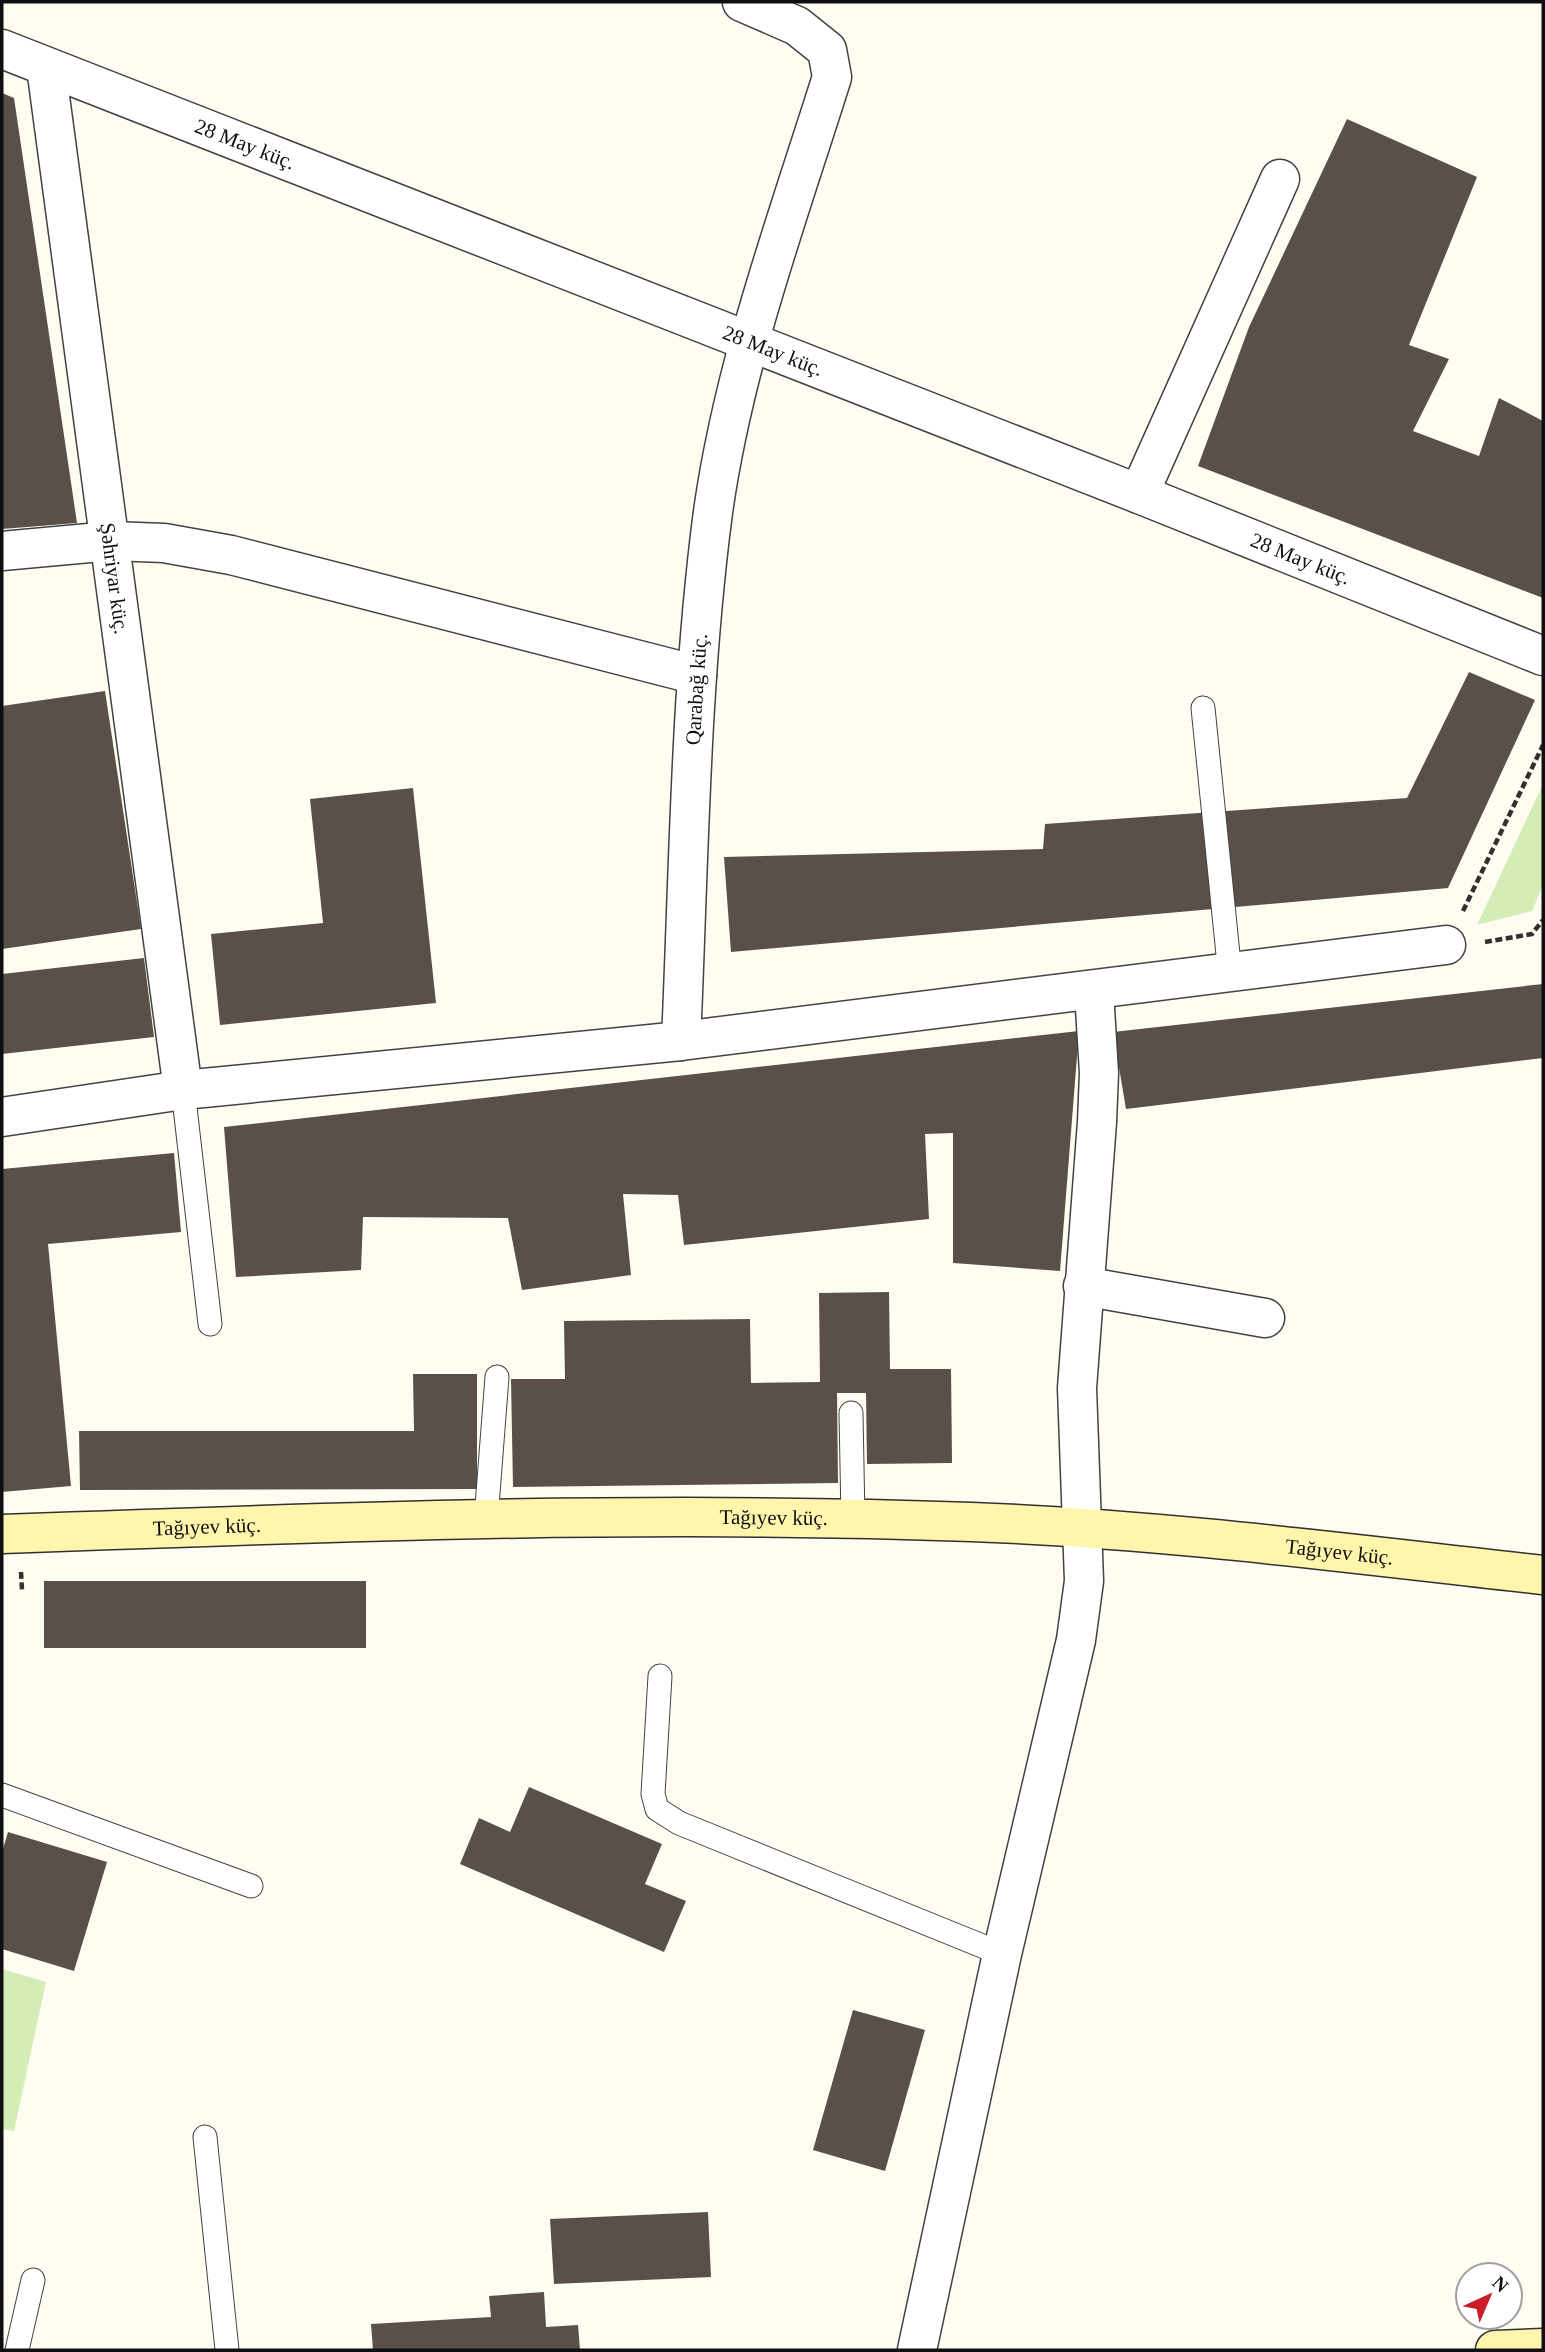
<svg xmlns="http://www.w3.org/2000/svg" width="1545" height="2352" font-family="'Times New Roman',serif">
<rect width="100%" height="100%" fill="#fffcf1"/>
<path fill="#d4edb7" d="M 1543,784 L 1543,885 L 1532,911 L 1477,925 Z
M 2,1969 L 46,1982 L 14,2131 L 2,2129 Z"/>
<path fill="#59504a" d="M 2,93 L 14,98 L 77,523 L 2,529 Z
M 1347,119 L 1477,177 L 1409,345 L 1449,359 L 1413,431 L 1479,456 L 1499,398 L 1543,421 L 1543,598 L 1198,466 L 1249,327 Z
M 1469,672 L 1535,700 L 1448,888 L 731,952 L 724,857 L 1043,849 L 1045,824 L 1407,798 Z
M 105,691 L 141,929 L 2,949 L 2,706 Z
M 413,788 L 436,1003 L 220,1025 L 211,934 L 323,923 L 310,799 Z
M 144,958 L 154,1037 L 2,1054 L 2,974 Z
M 1543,984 L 1543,1058 L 1126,1109 L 1113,1032 Z
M 1079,1031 L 1060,1271 L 953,1263 L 953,1133 L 925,1134 L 929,1219 L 684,1245 L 678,1195 L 623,1194 L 631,1275 L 522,1290 L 508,1218 L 363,1217 L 361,1270 L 236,1277 L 224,1127 Z
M 174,1153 L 181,1232 L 48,1244 L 71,1486 L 2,1492 L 2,1169 Z
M 889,1292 L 890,1369 L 951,1369 L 952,1463 L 867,1464 L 866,1393 L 837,1393 L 838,1483 L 513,1487 L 511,1379 L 565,1379 L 564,1321 L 750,1319 L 751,1383 L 820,1382 L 819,1293 Z
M 413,1374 L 477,1374 L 477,1489 L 80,1490 L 79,1431 L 414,1431 Z
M 44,1581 L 366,1581 L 366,1648 L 44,1648 Z
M 529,1787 L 662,1844 L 645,1884 L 686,1901 L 664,1952 L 460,1864 L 479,1818 L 510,1832 Z
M 8,1832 L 107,1862 L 74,1971 L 2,1949 L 2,1852 Z
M 853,2010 L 925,2030 L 885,2171 L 813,2150 Z
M 708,2212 L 711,2277 L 554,2284 L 550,2219 Z
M 544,2292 L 546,2327 L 578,2325 L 580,2350 L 373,2350 L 371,2324 L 491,2317 L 489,2296 Z"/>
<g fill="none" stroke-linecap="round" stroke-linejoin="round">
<g stroke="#424242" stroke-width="25">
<path id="lane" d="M 1203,708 L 1230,974
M 183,1090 L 210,1324
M 851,1413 L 853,1519
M 486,1519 L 497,1377
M 660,1676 L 653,1794 L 657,1809 L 679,1823 L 1002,1954
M 2,1795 L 251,1886
M 205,2137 L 227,2350
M 17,2350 L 33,2280"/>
</g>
<g stroke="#424242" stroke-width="41">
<g id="street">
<path id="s1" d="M 2,49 L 1139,494 L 1543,656"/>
<path id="s2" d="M 46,67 L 183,1090"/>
<path d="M 1139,494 L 1280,179"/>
<path d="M 2,551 L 111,541 L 164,543 L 231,555 L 697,675"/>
<path id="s3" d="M 681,1041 C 689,865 690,686 713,512 C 734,363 787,220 832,77 L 827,50 L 797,26 L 742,2"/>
<path d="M 2,1117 L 183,1090 L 681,1041 L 1446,945"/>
<path d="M 1083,1286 L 1265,1318"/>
<path d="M 917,2350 L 1002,1954 L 1076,1640 L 1084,1581 L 1077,1388 L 1097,1122 L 1099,1073 L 1094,992"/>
</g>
</g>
<g stroke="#313131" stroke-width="41">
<g id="secondary">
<path id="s4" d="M 2,1534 C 324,1522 649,1510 972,1522 C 1163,1529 1353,1554 1543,1575"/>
<path d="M 1495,2350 L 1543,2348"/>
</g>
</g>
<path stroke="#313131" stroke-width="4.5" stroke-dasharray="7 3.5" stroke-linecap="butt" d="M 1463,911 L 1543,745
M 1485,942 L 1532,934 L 1543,920
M 21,1572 L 22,1590"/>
<use href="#lane" stroke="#fff" stroke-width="23"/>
<use href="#street" stroke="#fff" stroke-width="38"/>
<use href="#secondary" stroke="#fff5ac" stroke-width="38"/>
</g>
<g text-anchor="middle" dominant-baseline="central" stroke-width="7" stroke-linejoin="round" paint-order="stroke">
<g font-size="21" fill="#0f0f0f" stroke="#fff">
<text stroke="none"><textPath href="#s1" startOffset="261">28 May küç.</textPath></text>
<text stroke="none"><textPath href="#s1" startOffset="828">28 May küç.</textPath></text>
<text stroke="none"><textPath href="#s1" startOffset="1395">28 May küç.</textPath></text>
<text stroke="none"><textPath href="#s2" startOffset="516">Şəhriyar küç.</textPath></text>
<text stroke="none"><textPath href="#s3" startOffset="352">Qarabağ küç.</textPath></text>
<text stroke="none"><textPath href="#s4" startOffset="772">Tağıyev küç.</textPath></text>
<text stroke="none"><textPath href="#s4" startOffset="205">Tağıyev küç.</textPath></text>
<text stroke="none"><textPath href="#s4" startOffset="1339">Tağıyev küç.</textPath></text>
</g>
</g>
<rect width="1545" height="2352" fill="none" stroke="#0f0f0f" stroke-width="7"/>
<g transform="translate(1489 2296) rotate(44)"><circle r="33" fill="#ffffff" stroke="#9f9f9f" stroke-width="2"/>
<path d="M0-5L12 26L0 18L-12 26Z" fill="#c91d28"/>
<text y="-10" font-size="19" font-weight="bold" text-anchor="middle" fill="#0f0f0f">N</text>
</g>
</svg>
